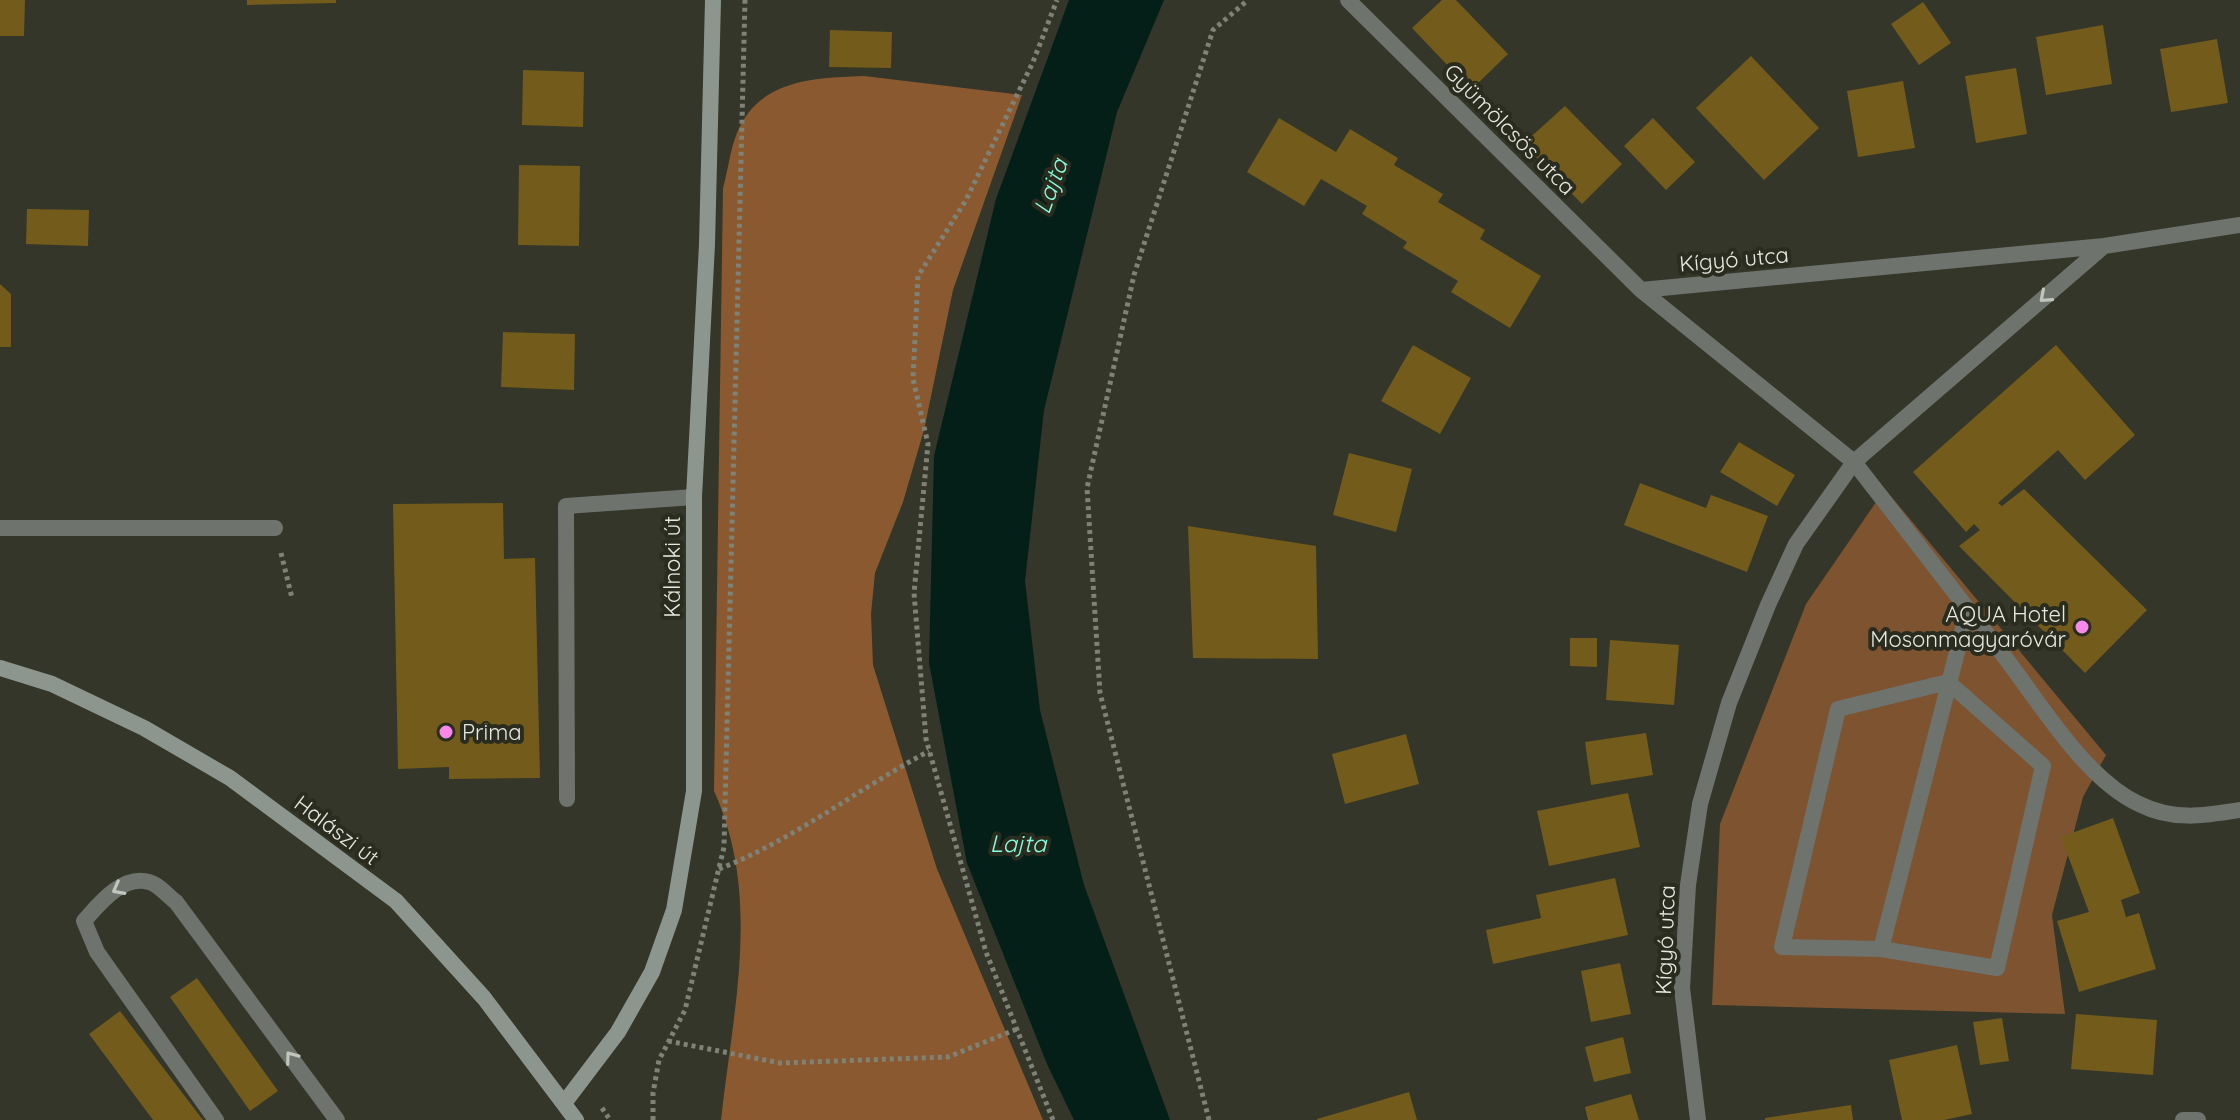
<svg xmlns="http://www.w3.org/2000/svg" width="2240" height="1120" font-family="Quicksand,sans-serif">
<rect width="100%" height="100%" fill="#333628"/>
<path fill="#7d5330" d="M 1885,489 L 2106,755 L 2083,797 L 2052,915 L 2065,1014 L 1712,1005 L 1720,824 L 1806,604 Z"/>
<path fill="#8a5930" d="M 864,76 L 1022,95 L 953,290 L 924,430 L 903,502 L 875,573 L 871,614 L 873,665 L 937,869 L 1043,1120 L 721,1120 C 733,1009 762,897 714,791 L 723,188 C 728,170 730,150 737,133 C 759,79 814,78 864,76 Z"/>
<path fill="#041e18" d="M 1069,0 L 1164,0 L 1117,112 L 1044,410 L 1025,581 L 1040,710 L 1084,885 L 1170,1120 L 1074,1120 L 1047,1064 L 967,863 L 929,663 L 934,456 L 996,199 Z"/>
<path fill="#735b1c" d="M 0,0 L 25,0 L 24,36 L 0,36 Z
M 247,0 L 336,0 L 336,3 L 247,5 Z
M 1442,0 L 1456,0 L 1508,54 L 1471,90 L 1412,28 Z
M 1923,2 L 1951,43 L 1919,65 L 1891,24 Z
M 2103,25 L 2112,84 L 2046,95 L 2036,37 Z
M 830,30 L 892,32 L 891,68 L 829,67 Z
M 2217,39 L 2228,103 L 2171,112 L 2160,49 Z
M 1751,56 L 1819,128 L 1764,180 L 1696,108 Z
M 2016,68 L 2027,134 L 1976,143 L 1965,76 Z
M 523,70 L 584,72 L 583,127 L 522,125 Z
M 1903,81 L 1915,148 L 1858,157 L 1847,91 Z
M 1565,106 L 1622,164 L 1582,204 L 1523,144 Z
M 1279,118 L 1336,152 L 1350,129 L 1398,158 L 1394,165 L 1443,194 L 1438,202 L 1485,230 L 1480,239 L 1541,276 L 1510,328 L 1451,292 L 1458,281 L 1403,248 L 1407,242 L 1362,214 L 1367,206 L 1321,179 L 1304,206 L 1247,172 Z
M 1653,118 L 1695,162 L 1666,190 L 1624,146 Z
M 519,165 L 580,166 L 579,246 L 518,245 Z
M 27,209 L 89,210 L 88,246 L 26,244 Z
M 0,284 L 11,294 L 11,347 L 0,347 Z
M 503,332 L 575,334 L 574,390 L 501,387 Z
M 1413,345 L 1471,378 L 1440,434 L 1381,401 Z
M 2056,345 L 2135,435 L 2085,480 L 2058,450 L 1998,503 L 2002,506 L 2024,489 L 2147,610 L 2085,673 L 1959,546 L 1980,530 L 1974,524 L 1966,532 L 1913,472 Z
M 1739,442 L 1795,475 L 1777,506 L 1720,472 Z
M 1349,453 L 1412,469 L 1396,532 L 1333,515 Z
M 1640,483 L 1706,508 L 1711,495 L 1768,516 L 1747,572 L 1624,525 Z
M 503,503 L 504,559 L 535,558 L 540,778 L 449,779 L 449,767 L 398,769 L 393,504 Z
M 1188,526 L 1316,546 L 1318,659 L 1193,658 Z
M 1570,638 L 1597,638 L 1597,667 L 1570,666 Z
M 1610,640 L 1679,645 L 1674,705 L 1606,700 Z
M 1646,733 L 1653,775 L 1591,785 L 1585,742 Z
M 1406,734 L 1419,784 L 1345,804 L 1332,754 Z
M 1628,793 L 1640,847 L 1549,866 L 1537,811 Z
M 2113,818 L 2140,893 L 2121,900 L 2126,917 L 2139,913 L 2156,969 L 2079,992 L 2057,921 L 2089,912 L 2061,837 Z
M 1615,878 L 1628,935 L 1493,964 L 1486,930 L 1541,918 L 1536,895 Z
M 1620,963 L 1631,1014 L 1591,1022 L 1581,971 Z
M 197,978 L 278,1091 L 250,1111 L 170,997 Z
M 120,1011 L 203,1120 L 153,1120 L 89,1034 Z
M 2076,1014 L 2157,1020 L 2153,1075 L 2071,1069 Z
M 2002,1018 L 2009,1061 L 1980,1065 L 1973,1022 Z
M 1623,1037 L 1631,1073 L 1594,1082 L 1585,1047 Z
M 1957,1045 L 1972,1114 L 1944,1120 L 1902,1120 L 1889,1060 Z
M 1409,1092 L 1417,1120 L 1317,1120 L 1317,1119 Z
M 1631,1094 L 1639,1120 L 1588,1120 L 1585,1107 Z
M 1851,1105 L 1853,1120 L 1765,1120 L 1765,1118 Z"/>
<g fill="none" stroke-linecap="round" stroke-linejoin="round">
<path stroke="#7f8276" stroke-width="5" stroke-dasharray="4 4" stroke-linecap="butt" d="M 281,553 L 292,598
M 719,869 C 793,840 858,789 929,751
M 668,1041 L 780,1063 L 948,1057 L 1017,1029
M 602,1108 L 610,1120
M 653,1120 L 653,1093 L 659,1060 L 685,1010 L 724,847 L 745,0
M 1053,1120 L 986,952 L 926,739 L 914,593 L 928,444 L 913,379 L 918,276 L 966,200 L 1033,62 L 1057,0
M 1209,1120 L 1100,693 L 1087,488 L 1134,275 L 1213,30 L 1248,0"/>
<path stroke="#6e736e" stroke-width="16" d="M 1854,462 C 1904,526 1954,591 2004,656 C 2040,703 2085,779 2139,804 C 2173,821 2203,816 2240,810
M 0,528 L 275,528
M 1948,682 L 2043,766 L 1997,968 L 1881,949 L 1782,947 L 1838,709 Z
M 567,799 L 566,506 L 694,497
M 1881,949 L 1968,609
M 216,1120 L 97,952 L 84,921 C 99,904 123,874 149,882 C 158,884 168,896 176,902 L 337,1120"/>
<path stroke="#6e736e" stroke-width="16" d="M 1348,0 L 1641,290 L 1854,462
M 1641,290 L 2104,246 L 2240,225
M 1698,1120 L 1682,988 L 1688,885 L 1700,804 L 1729,703 L 1768,605 L 1796,544 L 1854,462 L 2104,246
M 2183,1120 L 2198,1120"/>
<path stroke="#8d968e" stroke-width="16" d="M 0,668 L 52,684 L 144,728 L 230,778 L 396,901 L 484,998 L 576,1120
M 565,1102 L 618,1032 L 652,972 L 674,910 L 694,791 L 694,497 L 707,244 L 713,0"/>
</g>
<defs><path id="oneway-chevron" d="M-2-3.5L2.5 0L-2 3.5" fill="none" stroke-width="1.6" stroke-linecap="round" stroke-linejoin="round" transform="scale(2)"/></defs>
<g stroke="#c2c5bd">
<use href="#oneway-chevron" transform="translate(2045 297) rotate(139)"/>
<use href="#oneway-chevron" transform="translate(118 889) rotate(152)"/>
<use href="#oneway-chevron" transform="translate(291 1057) rotate(-126)"/>
</g>
<g fill="#f888ea" stroke="#292c1e" stroke-width="3">
<circle cx="2082" cy="627" r="8"/>
<circle cx="446" cy="732" r="8"/>
</g>
<g text-anchor="middle" dominant-baseline="central" stroke-width="8" stroke-linejoin="round" paint-order="stroke">
<g font-size="22" fill="#e6e8df" stroke="#292c1e">
<text transform="translate(1510 129) rotate(45)">Gyümölcsös utca</text>
<text transform="translate(1734 259) rotate(-5)">Kígyó utca</text>
<text transform="translate(672 567) rotate(-90)">Kálnoki út</text>
<text transform="translate(337 830) rotate(37)">Halászi út</text>
<text transform="translate(1665 940) rotate(-88)">Kígyó utca</text>
</g>
<g font-size="22" fill="#e6e8df" stroke="#292c1e" text-anchor="end">
<text x="2066" y="614">AQUA Hotel<tspan x="2066" dy="25">Mosonmagyaróvár</tspan></text>
<text x="462" y="732" text-anchor="start">Prima</text>
</g>
<g font-size="24" font-style="italic" fill="#87fcde" stroke="#292c1e">
<text transform="translate(1050 186) rotate(-70)">Lajta</text>
<text x="1018" y="843">Lajta</text>
</g>
</g>
</svg>
